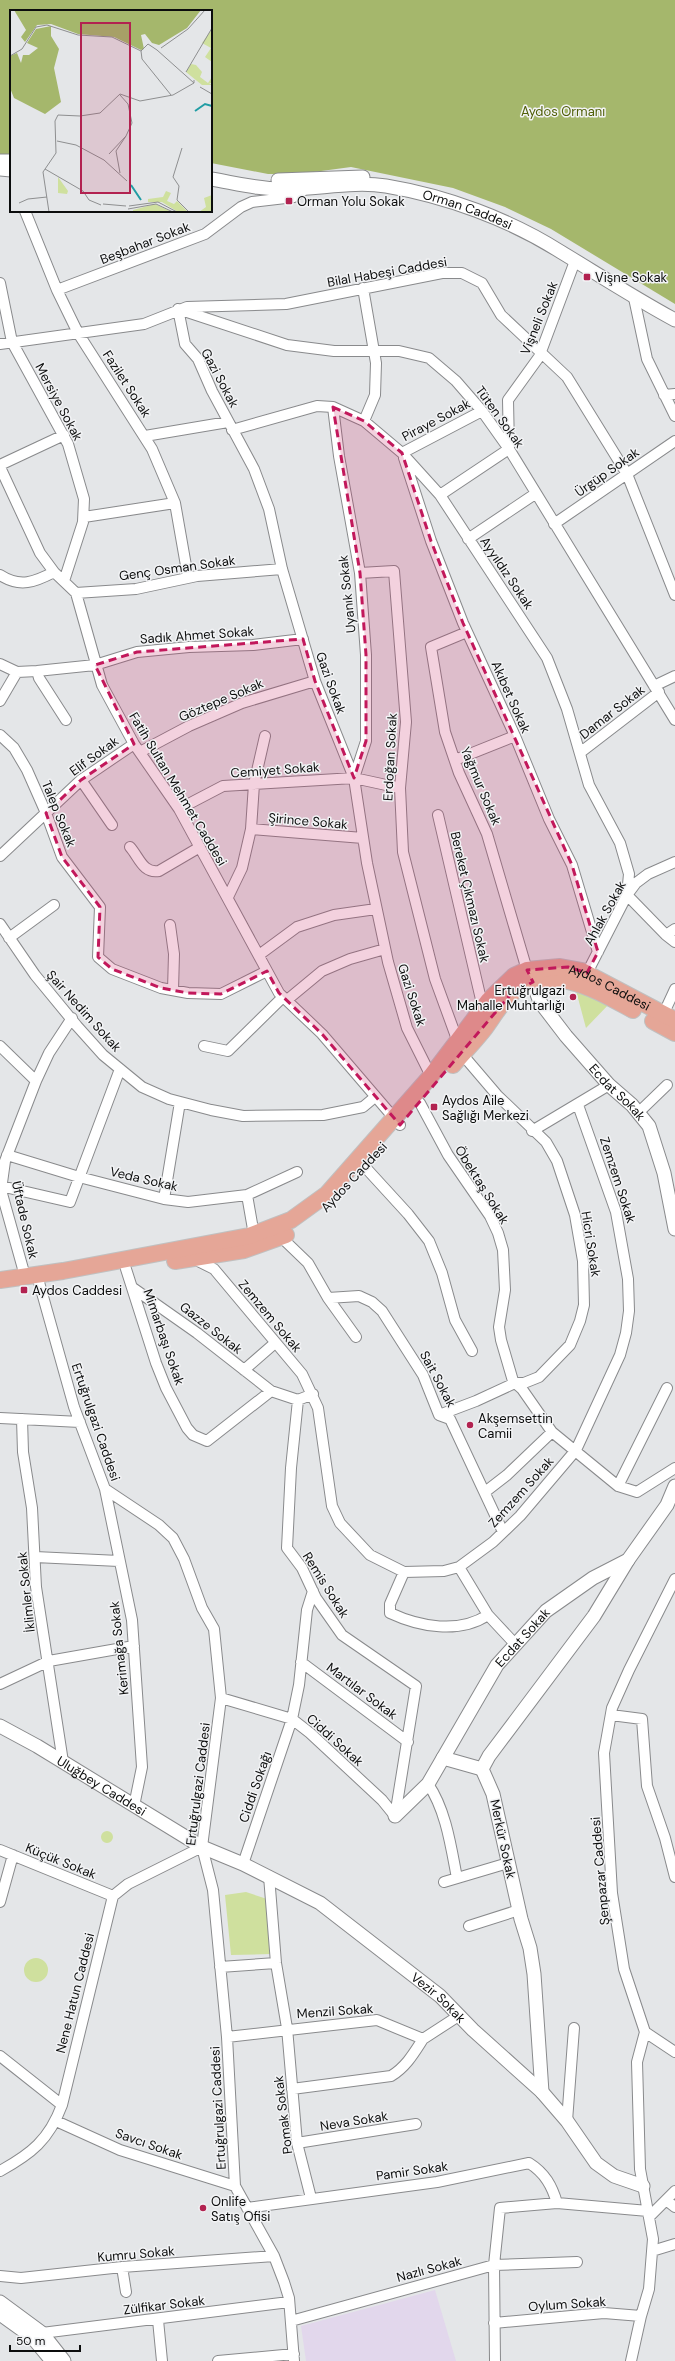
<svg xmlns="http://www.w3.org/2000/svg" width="675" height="2361" font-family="'DM Sans',sans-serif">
<rect width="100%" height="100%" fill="#e4e6e8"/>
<path fill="#e2d7ec" d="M 435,2290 L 456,2361 L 306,2361 L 301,2326 Z"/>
<path fill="#cfe09e" d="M 575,987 L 611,1002 L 586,1028 Z
M101 1837a6 6 0 1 1 12 0a6 6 0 1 1-12 0Z
M 246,1892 L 267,1899 L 271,1954 L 231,1955 L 225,1895 Z
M24 1970a12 12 0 1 1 24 0a12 12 0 1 1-24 0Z"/>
<path fill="#a5b76c" d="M 0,0 L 675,0 L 675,304 L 551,229 L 505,207 L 453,188 L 351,167 L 299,174 L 268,174 L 211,163 L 211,11 L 11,11 L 11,155 L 0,155 Z"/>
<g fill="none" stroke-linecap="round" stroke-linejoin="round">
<g stroke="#898a8c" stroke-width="12">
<path id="minor" d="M 25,211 L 57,290 L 78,333 L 152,449 L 175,503 L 188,577
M 0,283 L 12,342 L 68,444 L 84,499 L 83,522 L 64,581
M 363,288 L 376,363 L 375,395 L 364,421
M 57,290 L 205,234 L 241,207 L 252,202 L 294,197 L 305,189
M 634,298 L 647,359 L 675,416
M 0,344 L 144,324 L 187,307 L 286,304 L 442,273 L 462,273 L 482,283 L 501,315 L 567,377 L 627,474 L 675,595
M 664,395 L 675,394
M 333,407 L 339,456 L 360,573 L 366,655 L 366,741 L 354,778
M 232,430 L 317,406 L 333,407 L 364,421 L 402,453 L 440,495 L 547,658 L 567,709 L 589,785 L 620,843 L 629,874 L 627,895 L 666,935
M 145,436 L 228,422
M 402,453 L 482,411
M 404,458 L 431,541 L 463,623 L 515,736 L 549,819 L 572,865 L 598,952
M 0,465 L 64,435
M 0,467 L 40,553 L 54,572 L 76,593 L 102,685 L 134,744 L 179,809 L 279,993 L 322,1034 L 400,1125
M 440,495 L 509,449 L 508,400 L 539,357 L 575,261
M 84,517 L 175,503
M 554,524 L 675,441
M 468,539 L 535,494
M 360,573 L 394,571 L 406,722 L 400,788 L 403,852 L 435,979 L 458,1042
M 0,575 C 20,588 35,582 54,572
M 76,593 L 136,589 L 197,576 L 282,569
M 467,632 L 431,647 L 445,732 L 459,773 L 487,834 L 527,970
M 0,664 L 17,672 L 37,671 L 95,665 L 137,652 L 189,647 L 253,645 L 303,639
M 37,671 L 39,678 L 66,720
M 654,686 L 675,676
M 0,701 L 17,672
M 0,735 L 14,748 L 27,770 L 46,813 L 62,857 L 100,907 L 98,957 L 112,969 L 161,988 L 188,993 L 221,994 L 267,971
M 140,752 L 189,726 L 242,703 L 315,681
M 581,752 L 659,692
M 455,760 L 515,736
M 81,780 L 112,825
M 179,809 L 223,786 L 354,778 L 400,788
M 438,815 L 483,1008
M 251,829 L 363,838
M 130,847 C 139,857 143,874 159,871 L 200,847
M 0,856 L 81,780 L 134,744
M 228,897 L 242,868 L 251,829 L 254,784 L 265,736
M 0,924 L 35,975 L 77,1026 L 103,1055 L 142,1087 L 169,1099 L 211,1110 L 243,1116 L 323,1115 L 363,1107 L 375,1097
M 170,925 L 174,954 L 173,990
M 675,929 L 666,935 L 675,942
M 9,938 L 54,905
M 259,955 L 297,927 L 334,915 L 376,909
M 587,973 L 627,895 L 636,883 L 648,874 L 675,862
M 287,1000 L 322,971 L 350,959 L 385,949
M 663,1015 L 675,989
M 0,1046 L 36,1081
M 204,1046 L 228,1051 L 283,997
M 431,1076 L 407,1028 L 388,962 L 367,863 L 354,778 L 315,681 L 282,569 L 269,509 L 254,469 L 212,391 L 198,359 L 185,344 L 178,309 L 287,345 L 334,351 L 399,351 L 429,358 L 456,381 L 482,411 L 509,449 L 675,720
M 420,1103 L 448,1155 L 490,1216 L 498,1233 L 503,1250 L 505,1290 L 499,1327 L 501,1340 L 513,1381 L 522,1389 L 552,1432 L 618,1486 L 637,1492 L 675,1468
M 638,1113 L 667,1085
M 532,1131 L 609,1085
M 7,1155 L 79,1177 L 164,1199 L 188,1202 L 247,1195 L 297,1172
M 365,1167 L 408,1214 L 429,1241 L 442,1273 L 455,1320 L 472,1351
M 1,1186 L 70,1202 L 120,1069
M 247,1195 L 254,1235
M 164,1199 L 180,1102
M 281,1237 L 308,1263 L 328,1298 L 356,1337
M 192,1258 L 214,1269 L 302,1374 L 318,1408 L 332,1506 L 340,1523 L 370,1555 L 404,1572 L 444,1571 L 459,1567 L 493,1542 L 520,1516 L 576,1450 L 620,1355 L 626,1333 L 629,1311 L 628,1279 L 616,1212 L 578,1105
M 126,1269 L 156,1363 L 166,1388 L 187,1428 L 193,1435 L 207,1441 L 271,1391 L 298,1400 L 313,1394
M 37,1275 L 74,1407 L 105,1489 L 159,1525 L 173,1538 L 184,1559 L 202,1608 L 214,1629 L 221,1698 L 202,1847 L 213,1890 L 227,2037 L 235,2186 L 274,2256 L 284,2282 L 289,2298 L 294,2361
M 25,1276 L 1,1190 L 5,1161 L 36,1081 L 49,1053 L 72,1018
M 133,1288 L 197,1333 L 271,1391
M 328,1298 L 359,1296 L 372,1302 L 382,1311 L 423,1375 L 439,1415 L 450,1419 L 503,1532
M 244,1370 L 275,1343
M 298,1400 L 291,1468 L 287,1548 L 302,1568 L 316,1598 L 342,1635 L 416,1686 L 395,1816
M 439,1415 L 476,1401 L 515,1383 L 524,1383 L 539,1377 L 570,1345 L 580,1321 L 584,1305 L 583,1261 L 575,1215 L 557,1161 L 546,1142 L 497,1095 L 462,1054
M 0,1418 L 80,1422
M 22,1419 L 23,1452 L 32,1508 L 36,1587 L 63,1762
M 618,1486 L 667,1388
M 105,1489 L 132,1620 L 142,1767 L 134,1806
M 485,1492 L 507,1475 L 552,1432
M 35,1557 L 119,1561
M 459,1567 L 488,1615 L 516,1645
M 404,1572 L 390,1604 L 390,1613 C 420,1627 459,1634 488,1615
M 301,1662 L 408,1742
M 0,1684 L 49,1661 L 134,1646
M 221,1698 L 292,1719 L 310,1733 L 382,1800 L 395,1816
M 611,1715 L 642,1719 L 647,1786 L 665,1838 L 675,1877
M 428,1784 C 446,1810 451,1847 457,1878
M 0,1850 L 113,1896
M 243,1864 L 292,1719 L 299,1685 L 307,1610 L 313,1591
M 269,1876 L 276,1963 L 287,2028 L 297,2143 L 311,2198
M 444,1882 L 508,1863
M 0,1902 L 13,1855
M 469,1926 L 519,1910
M 220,1967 L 276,1963
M 645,2032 L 675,2052
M 227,2037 L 377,2020 L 423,2039 L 460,2015
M 0,2056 L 62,2105
M 292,2089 L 391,2076 C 406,2067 414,2053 423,2039
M 56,2121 L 120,2150 L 235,2186
M 567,2121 L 574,2028
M 297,2143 L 416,2124
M 0,2171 C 31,2154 49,2140 62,2105 L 113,1896 L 128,1884 L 202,1847
M 666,2200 L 675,2207
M 557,2203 L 648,2211
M 247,2208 L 437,2182 L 529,2163 C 545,2173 552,2186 557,2203 L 500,2208 L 494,2265 L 495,2361
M 649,2217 L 675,2191
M 652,2251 L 675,2244
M 122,2267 L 126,2292
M 0,2276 L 21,2278 L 122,2267 L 274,2256
M 158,2320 L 162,2361
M 291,2321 L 494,2265 L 577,2262
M 494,2323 L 604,2313 L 641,2316
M 42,2333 L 289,2302
M 218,2361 L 294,2354
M 631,2361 L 641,2316 L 649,2289 L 653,2239 L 640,2169 L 637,2062 L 645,2032 L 624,1969 L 612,1893 L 604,1753 L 612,1708 L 629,1670 L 675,1579"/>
</g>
<g stroke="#898a8c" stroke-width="15">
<g id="tertiary">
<path d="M 0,161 L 11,161"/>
<path d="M 0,169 L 11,170"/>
<path id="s1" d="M 211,179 C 235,183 261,190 286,189 C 319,189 353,181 386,186 C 446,196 509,219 561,252 C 599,275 636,299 675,320"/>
<path d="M 278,180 L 363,177"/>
<path id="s2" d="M 529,973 L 540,1002 L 566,1036 L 609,1085 L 632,1105 L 649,1126 L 664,1173 L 675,1229"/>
<path id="s3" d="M 0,1726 L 37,1746 L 202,1847 L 243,1864 L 320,1903 L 440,1996 L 473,2030 L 542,2092 L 567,2121 L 596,2163 L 614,2176 L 643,2186"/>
<path d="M 443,1758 L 482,1769"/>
<path id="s4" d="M 395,1816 L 428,1784 L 497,1665 L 546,1611 L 593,1578 L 628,1560 L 667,1505 L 675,1486"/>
<path d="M 542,2092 L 534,1974 L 530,1948 L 521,1919 L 493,1794 L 482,1769 L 489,1756 L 594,1616 L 628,1560"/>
<path d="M 0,2302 L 42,2333 L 64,2361"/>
<path d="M 0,2314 L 32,2337 L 52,2361"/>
</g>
</g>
<g stroke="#c0c0c0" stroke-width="18">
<g id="primary">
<path d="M 653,1021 L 675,1033"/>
<path d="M 453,1065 C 463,1053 475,1041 485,1028 C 493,1017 501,1003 511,994 C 548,960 598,991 633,1010"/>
<path d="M 175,1261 L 244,1250 L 286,1235"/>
<path id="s5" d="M 0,1280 L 63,1271 L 249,1236 L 291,1220 L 327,1194 L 431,1076 L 488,1001 L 514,976 L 527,970 L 560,967 L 582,971 L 675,1020"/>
</g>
</g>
<use href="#minor" stroke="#fff" stroke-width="10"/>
<use href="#tertiary" stroke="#fff" stroke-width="13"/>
<use href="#primary" stroke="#e5a697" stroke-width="16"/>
</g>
<path fill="#c2185b" fill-opacity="0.2" stroke="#c2185b" stroke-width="3" stroke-dasharray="8 5" stroke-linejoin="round" d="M 333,407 L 364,421 L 402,453 L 431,541 L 463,623 L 572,865 L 598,952 L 587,973 L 568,967 L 527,970 L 533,982 L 511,994 L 400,1125 L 322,1034 L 279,993 L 267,971 L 221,994 L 188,993 L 161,988 L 112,969 L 98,957 L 100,907 L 62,857 L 46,813 L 81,780 L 134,744 L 95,665 L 137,652 L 303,639 L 315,681 L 354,778 L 366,741 L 366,655 L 360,573 Z"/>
<g fill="#b22250" stroke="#f2f3f5" stroke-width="1.5">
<rect x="285" y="197" width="8" height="8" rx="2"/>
<rect x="583" y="273" width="8" height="8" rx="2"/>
<circle cx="573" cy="997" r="4"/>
<rect x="430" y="1103" width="8" height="8" rx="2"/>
<rect x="20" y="1286" width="8" height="8" rx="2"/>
<circle cx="470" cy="1425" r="4"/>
<circle cx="203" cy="2208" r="4"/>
</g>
<g text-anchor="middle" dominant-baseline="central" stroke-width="3" stroke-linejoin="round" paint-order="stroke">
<g font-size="13" fill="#505f08" stroke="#f2f3f5">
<text x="563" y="111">Aydos Ormanı</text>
</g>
<g font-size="13" fill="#0c0d0d" stroke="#f2f3f5" text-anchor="start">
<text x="297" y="201">Orman Yolu Sokak</text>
<text x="595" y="277">Vişne Sokak</text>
<text x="565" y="990" text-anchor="end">Ertuğrulgazi<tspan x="565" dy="15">Mahalle Muhtarlığı</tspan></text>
<text x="442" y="1100">Aydos Aile<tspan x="442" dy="15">Sağlığı Merkezi</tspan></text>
<text x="32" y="1290">Aydos Caddesi</text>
<text x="478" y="1418">Akşemsettin<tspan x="478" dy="15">Camii</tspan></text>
<text x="211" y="2201">Onlife<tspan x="211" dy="15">Satış Ofisi</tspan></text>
</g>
<g font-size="13" fill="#0c0d0d" stroke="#f2f3f5">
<text stroke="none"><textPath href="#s1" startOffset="261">Orman Caddesi</textPath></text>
<text transform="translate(145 243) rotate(-21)">Beşbahar Sokak</text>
<text transform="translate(387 272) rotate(-10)">Bilal Habeşi Caddesi</text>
<text transform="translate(539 318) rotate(-68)">Vişneli Sokak</text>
<text transform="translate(220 378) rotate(62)">Gazi Sokak</text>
<text transform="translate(127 384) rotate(57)">Fazilet Sokak</text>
<text transform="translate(59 402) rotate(62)">Mersiye Sokak</text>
<text transform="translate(500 417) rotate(54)">Tüten Sokak</text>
<text transform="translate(436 420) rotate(-28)">Piraye Sokak</text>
<text transform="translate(607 472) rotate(-35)">Ürgüp Sokak</text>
<text transform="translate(177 568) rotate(-8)">Genç Osman Sokak</text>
<text transform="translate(507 573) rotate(56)">Ayyıldız Sokak</text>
<text transform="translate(347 594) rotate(-96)">Uyanık Sokak</text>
<text transform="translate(197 635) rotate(-4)">Sadık Ahmet Sokak</text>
<text transform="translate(331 683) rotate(70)">Gazi Sokak</text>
<text transform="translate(511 697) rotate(66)">Akıbet Sokak</text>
<text transform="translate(221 700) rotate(-23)">Göztepe Sokak</text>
<text transform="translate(612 712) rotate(-38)">Damar Sokak</text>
<text transform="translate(94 756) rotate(-36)">Elif Sokak</text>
<text transform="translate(390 757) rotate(-87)">Erdoğan Sokak</text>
<text transform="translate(275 770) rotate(-4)">Cemiyet Sokak</text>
<text transform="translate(481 786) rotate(67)">Yağmur Sokak</text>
<text transform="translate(178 789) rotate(59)">Fatih Sultan Mehmet Caddesi</text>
<text transform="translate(59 814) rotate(68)">Talep Sokak</text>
<text transform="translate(308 821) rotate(5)">Şirince Sokak</text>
<text transform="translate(470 897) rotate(77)">Bereket Çıkmazı Sokak</text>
<text transform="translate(605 913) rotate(-61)">Ahlak Sokak</text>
<text stroke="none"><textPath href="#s5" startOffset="731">Aydos Caddesi</textPath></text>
<text transform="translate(412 995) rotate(72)">Gazi Sokak</text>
<text transform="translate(84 1011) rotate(48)">Şair Nedim Sokak</text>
<text stroke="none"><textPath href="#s2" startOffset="150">Ecdat Sokak</textPath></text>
<text transform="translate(354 1177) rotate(-47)">Aydos Caddesi</text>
<text transform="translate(144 1179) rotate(13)">Veda Sokak</text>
<text transform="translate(618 1180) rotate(72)">Zemzem Sokak</text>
<text transform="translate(482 1185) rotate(58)">Öbektaş Sokak</text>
<text transform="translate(25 1220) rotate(77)">Üftade Sokak</text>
<text transform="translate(591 1244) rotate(81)">Hicri Sokak</text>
<text transform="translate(270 1316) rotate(50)">Zemzem Sokak</text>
<text transform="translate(211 1328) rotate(38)">Gazze Sokak</text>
<text transform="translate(164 1337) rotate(71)">Mimarbaşı Sokak</text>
<text transform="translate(438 1379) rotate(62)">Sait Sokak</text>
<text transform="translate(96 1422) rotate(71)">Ertuğrulgazi Caddesi</text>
<text transform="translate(521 1492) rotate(-48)">Zemzem Sokak</text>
<text transform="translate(326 1585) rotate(58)">Remis Sokak</text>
<text transform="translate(26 1592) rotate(-96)">İklimler Sokak</text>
<text stroke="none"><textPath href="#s4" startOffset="221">Ecdat Sokak</textPath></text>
<text transform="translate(119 1648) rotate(-96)">Kerimağa Sokak</text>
<text transform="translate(362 1691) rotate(37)">Martılar Sokak</text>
<text transform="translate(335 1740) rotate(42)">Ciddi Sokak</text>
<text transform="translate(198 1784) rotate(-83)">Ertuğrulgazi Caddesi</text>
<text stroke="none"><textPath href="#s3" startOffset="118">Uluğbey Caddesi</textPath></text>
<text transform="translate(255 1787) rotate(-71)">Ciddi Sokağı</text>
<text transform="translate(503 1839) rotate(78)">Merkür Sokak</text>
<text transform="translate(61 1861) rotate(22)">Küçük Sokak</text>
<text transform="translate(600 1871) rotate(-95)">Şenpazar Caddesi</text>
<text transform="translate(75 1993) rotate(-76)">Nene Hatun Caddesi</text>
<text stroke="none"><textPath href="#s3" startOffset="518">Vezir Sokak</textPath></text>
<text transform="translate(335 2011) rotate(-4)">Menzil Sokak</text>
<text transform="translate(218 2108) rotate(-93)">Ertuğrulgazi Caddesi</text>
<text transform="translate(283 2115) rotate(-97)">Pomak Sokak</text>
<text transform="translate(354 2121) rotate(-9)">Neva Sokak</text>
<text transform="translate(149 2144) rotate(19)">Savcı Sokak</text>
<text transform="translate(412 2171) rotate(-8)">Pamir Sokak</text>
<text transform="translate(136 2254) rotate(-5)">Kumru Sokak</text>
<text transform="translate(429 2269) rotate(-15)">Nazlı Sokak</text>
<text transform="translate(567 2304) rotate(-4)">Oylum Sokak</text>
<text transform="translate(164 2305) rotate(-7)">Zülfikar Sokak</text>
</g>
</g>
<g transform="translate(10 10)">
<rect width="202" height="202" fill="#e4e6e8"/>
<path d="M 202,19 L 202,52 L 195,47 L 201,38 L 192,33 ZM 181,54 L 186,55 L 192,62 L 190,67 L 198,73 L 202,67 L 202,73 L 199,73 L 202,75 L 192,75 L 176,62 ZM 48,167 L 58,181 L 57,184 L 48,183 ZM 156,181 L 161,183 L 157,191 L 164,194 L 167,191 L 178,202 L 168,202 L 152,192 L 138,192 L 138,189 L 153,187 ZM 202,185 L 202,202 L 189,202 L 196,197 L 194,188 ZM 145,194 L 162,202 L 123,202 L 123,200 Z" fill="#cfe09e"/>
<path d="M 4,0 L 191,0 L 177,18 L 149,35 L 142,33 L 135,24 L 131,25 L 134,39 L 131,40 L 104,27 L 68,24 L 41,14 L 27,15 L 15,32 L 11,27 L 16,20 ZM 41,16 L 41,26 L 49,39 L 44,58 L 51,92 L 35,104 L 4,88 L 0,78 L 0,46 L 7,43 L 11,53 L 13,45 L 19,45 L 28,38 L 17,33 L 26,19 Z" fill="#a5b76c"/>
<path fill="none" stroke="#219da4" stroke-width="2" d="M 185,101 L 195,94 L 202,96M 121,175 L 131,190"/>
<path fill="none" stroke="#8e8f90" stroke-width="1" d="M 151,38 L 178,19 L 195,0M 147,40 L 184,73M 131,41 L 132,49 L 161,85M 131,41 L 138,34 L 147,40M 0,46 L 12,39 L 26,17 L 37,15 L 68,25 L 102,27 L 131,41M 176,62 L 202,18M 190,77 L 202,84M 47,131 L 66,135 L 94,150 L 117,171M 172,138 L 163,167 L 169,176 L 167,190 L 179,202M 99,144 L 116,126 L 122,113 L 118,94 L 110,85M 35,159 L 73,181 L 79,190 L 91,195M 110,163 L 106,141 L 116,126M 9,193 L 18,189 L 37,187M 93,194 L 116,196M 119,196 L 148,192 L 167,202M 118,199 L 146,194 L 163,202M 39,202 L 33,162 L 46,143 L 45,111 L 48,105 L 70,106 L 90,103 L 110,84 L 130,91 L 163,85 L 184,73 L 184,70"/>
<path fill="#b22250" fill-opacity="0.15" stroke="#b22250" stroke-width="2" d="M 71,13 L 120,13 L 120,183 L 71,183 Z"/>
<rect width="202" height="202" fill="none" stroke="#0c0d0d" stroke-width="2"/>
</g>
<path d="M10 2345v6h70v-6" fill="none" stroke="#0c0d0d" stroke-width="2"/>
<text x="16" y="2345" font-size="12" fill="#0c0d0d" stroke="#f2f3f5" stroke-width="3" paint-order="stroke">50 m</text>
</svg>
